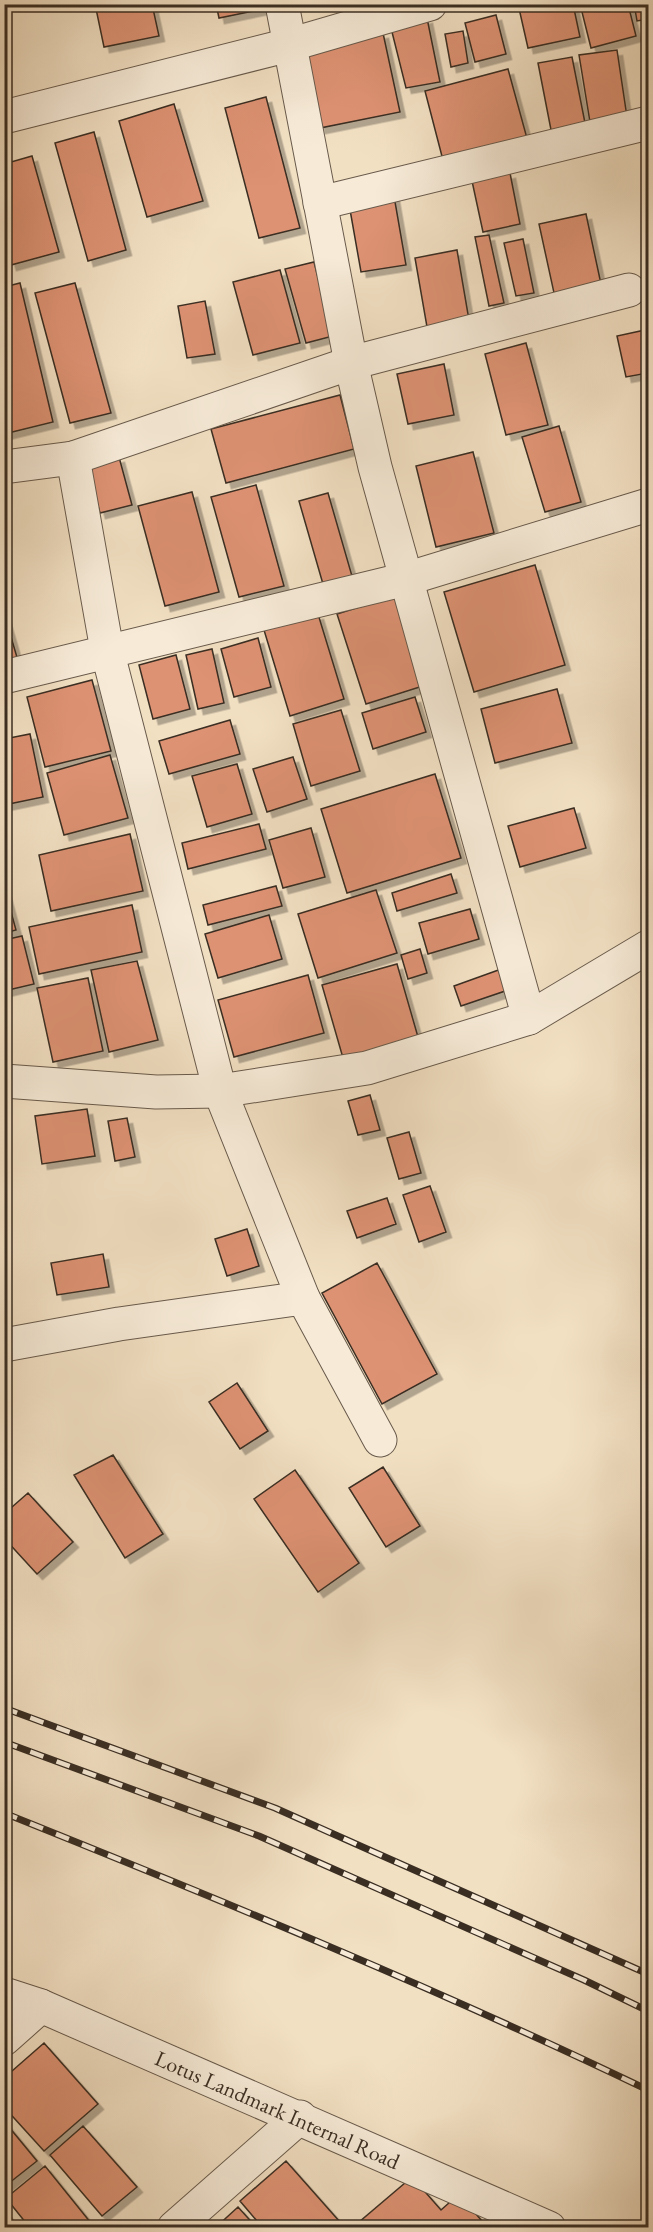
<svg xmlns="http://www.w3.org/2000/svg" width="653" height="2232" font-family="'EB Garamond',serif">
<defs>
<filter id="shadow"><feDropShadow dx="5.5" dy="5.5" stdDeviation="0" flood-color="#0004"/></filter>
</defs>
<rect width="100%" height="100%" fill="#f2e0c3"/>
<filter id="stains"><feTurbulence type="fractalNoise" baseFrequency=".00333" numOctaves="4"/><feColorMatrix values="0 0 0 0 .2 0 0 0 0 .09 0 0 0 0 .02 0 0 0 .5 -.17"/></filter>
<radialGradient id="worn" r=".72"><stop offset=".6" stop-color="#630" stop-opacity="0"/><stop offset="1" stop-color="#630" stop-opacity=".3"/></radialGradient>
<path fill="#dd9273" stroke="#3a2e23" stroke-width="1.5" filter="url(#shadow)" d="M 95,4 L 152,4 L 159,36 L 104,47 Z
M 216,4 L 272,4 L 273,7 L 219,18 Z
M 518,4 L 573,4 L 580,37 L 528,48 Z
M 580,4 L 628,4 L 636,36 L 591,48 Z
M 634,4 L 648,4 L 648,19 L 637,21 Z
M 496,15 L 506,54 L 475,62 L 465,23 Z
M 427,18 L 440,82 L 406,88 L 391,28 Z
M 463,31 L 468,63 L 451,67 L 445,34 Z
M 383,33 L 400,112 L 320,128 L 303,49 Z
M 617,50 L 627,117 L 590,122 L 579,55 Z
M 572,57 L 586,128 L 552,135 L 538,63 Z
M 508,69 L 528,142 L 444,164 L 425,91 Z
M 266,97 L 300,228 L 259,238 L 225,108 Z
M 174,104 L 203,201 L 147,217 L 119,121 Z
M 94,132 L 126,250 L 88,261 L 55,143 Z
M 32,156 L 59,252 L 11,265 L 4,242 L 4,164 Z
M 510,173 L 520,224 L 483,232 L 472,181 Z
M 394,196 L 406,265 L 361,272 L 349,204 Z
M 586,214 L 601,284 L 554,293 L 539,224 Z
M 489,235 L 504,303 L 489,306 L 475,237 Z
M 523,239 L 534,293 L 516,296 L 504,243 Z
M 457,250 L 469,320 L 427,327 L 415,258 Z
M 314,262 L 333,336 L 306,343 L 285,269 Z
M 280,270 L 300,343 L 253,355 L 233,282 Z
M 20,283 L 53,422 L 4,434 L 4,287 Z
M 75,283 L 111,413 L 70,423 L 35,293 Z
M 205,301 L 215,354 L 187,358 L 178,306 Z
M 645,330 L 648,373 L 626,377 L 617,336 Z
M 526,343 L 548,425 L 506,435 L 485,354 Z
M 444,364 L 454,415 L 408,424 L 397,374 Z
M 340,395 L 354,449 L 226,483 L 211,429 Z
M 559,426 L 581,502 L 545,512 L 522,437 Z
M 473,452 L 494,533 L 436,547 L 416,466 Z
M 119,457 L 132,505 L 100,513 L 87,465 Z
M 256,485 L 284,586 L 239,597 L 211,497 Z
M 192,492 L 219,592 L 165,606 L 138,506 Z
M 328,493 L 354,583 L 325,591 L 299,501 Z
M 535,565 L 565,665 L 474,692 L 444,592 Z
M 397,595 L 426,685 L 366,704 L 337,614 Z
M 4,613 L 21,671 L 4,675 Z
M 318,614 L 344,699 L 290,716 L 264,630 Z
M 258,638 L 271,687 L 234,697 L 221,649 Z
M 212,649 L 224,703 L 198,709 L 186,655 Z
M 176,655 L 190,709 L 153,719 L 139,665 Z
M 92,680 L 111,751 L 45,767 L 27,697 Z
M 557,689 L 572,743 L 495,763 L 481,709 Z
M 415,697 L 426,732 L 373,749 L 362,713 Z
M 341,710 L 360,771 L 311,786 L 293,724 Z
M 230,720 L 240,754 L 169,774 L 159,741 Z
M 30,734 L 43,797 L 4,805 L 4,739 Z
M 110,755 L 128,818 L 64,835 L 47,773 Z
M 293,757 L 307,799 L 267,812 L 253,769 Z
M 237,764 L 252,814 L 207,827 L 192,776 Z
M 435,774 L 461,858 L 347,893 L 321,809 Z
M 574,808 L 586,848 L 520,867 L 508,826 Z
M 259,824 L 266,849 L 188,869 L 182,843 Z
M 311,828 L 325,877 L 283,888 L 269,840 Z
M 130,834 L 143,891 L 51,911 L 39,855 Z
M 451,874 L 457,893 L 397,911 L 392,893 Z
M 4,886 L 16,930 L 4,933 Z
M 276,886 L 282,906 L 208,925 L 203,905 Z
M 376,890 L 397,953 L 318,978 L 298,914 Z
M 132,905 L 142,952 L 39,974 L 29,927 Z
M 470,909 L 479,939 L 428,954 L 419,923 Z
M 269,915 L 282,959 L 218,978 L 205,934 Z
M 22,936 L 34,984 L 4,991 L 4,940 Z
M 420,949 L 427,973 L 408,979 L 401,955 Z
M 137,961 L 158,1040 L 109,1052 L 91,970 Z
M 397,964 L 418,1037 L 343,1058 L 322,985 Z
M 504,968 L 511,989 L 461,1006 L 454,986 Z
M 308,975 L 324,1033 L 234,1057 L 218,1000 Z
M 88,978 L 103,1051 L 53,1062 L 37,988 Z
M 370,1095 L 380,1130 L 358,1135 L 348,1101 Z
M 87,1109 L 95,1156 L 42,1164 L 35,1116 Z
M 127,1118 L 135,1157 L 115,1161 L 108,1121 Z
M 409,1132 L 421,1173 L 399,1179 L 387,1138 Z
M 430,1186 L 446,1232 L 419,1242 L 403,1195 Z
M 387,1198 L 396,1224 L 357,1238 L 347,1211 Z
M 247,1229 L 259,1266 L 227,1276 L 215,1239 Z
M 103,1254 L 109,1287 L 57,1295 L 51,1263 Z
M 377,1263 L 437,1374 L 382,1404 L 322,1293 Z
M 237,1383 L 268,1431 L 240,1449 L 209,1402 Z
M 113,1455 L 163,1534 L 125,1558 L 74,1475 Z
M 383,1467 L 420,1526 L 386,1547 L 349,1488 Z
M 295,1470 L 359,1563 L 318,1592 L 254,1499 Z
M 28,1493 L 73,1542 L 37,1574 L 4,1538 L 4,1514 Z
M 44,2043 L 98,2104 L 44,2151 L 4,2107 L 4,2078 Z
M 4,2121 L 37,2161 L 4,2187 Z
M 83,2126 L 137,2187 L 102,2216 L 50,2155 Z
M 286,2161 L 340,2222 L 334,2228 L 263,2228 L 240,2201 Z
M 45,2166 L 95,2228 L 30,2228 L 6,2198 Z
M 412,2177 L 441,2210 L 459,2194 L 487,2227 L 352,2228 Z
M 238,2207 L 257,2228 L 215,2228 Z
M 4,2210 L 19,2228 L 4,2228 Z"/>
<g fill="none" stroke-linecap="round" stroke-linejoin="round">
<g stroke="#685a4b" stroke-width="35">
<g id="minor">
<path d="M 282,4 L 351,363 L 375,467 L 529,1018"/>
<path d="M 4,117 L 289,45 L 430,4"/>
<path d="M 320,203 L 648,123"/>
<path d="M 73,458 L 107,650 L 220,1091 L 303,1298"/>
<path d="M 4,467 L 73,458 L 351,363 L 629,290"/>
<path d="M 4,677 L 406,579 L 648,505"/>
<path d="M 4,1081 L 156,1092 L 220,1091 L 367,1068 L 529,1018 L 648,947"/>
<path d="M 4,1345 L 119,1324 L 303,1298 L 380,1440"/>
<path id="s1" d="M 4,1994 L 41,2006 L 549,2228"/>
<path d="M 4,2039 L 41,2006"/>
<path d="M 174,2228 L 300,2117"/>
</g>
</g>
<use href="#minor" stroke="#f7ebd8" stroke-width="33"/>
<g stroke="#3a2e23" stroke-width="7">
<path id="rail" d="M 4,1708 L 275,1808 L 648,1974
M 4,1742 L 259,1836 L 584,1980 L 648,2011
M 4,1813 C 221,1900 438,1989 648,2090"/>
</g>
<use href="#rail" stroke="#f7ebd8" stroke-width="4.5" stroke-dasharray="14" stroke-linecap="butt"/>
</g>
<g text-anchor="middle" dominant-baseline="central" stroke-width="5" stroke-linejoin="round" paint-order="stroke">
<g font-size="22" fill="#3a2e23" stroke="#f7ebd8">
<text stroke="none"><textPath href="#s1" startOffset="297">Lotus Landmark Internal Road</textPath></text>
</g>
</g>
<rect width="653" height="2232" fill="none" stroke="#f2e0c3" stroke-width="24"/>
<rect x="6" y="6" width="641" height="2220" fill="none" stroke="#3a2e23" stroke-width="3"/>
<rect x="12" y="12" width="629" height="2208" fill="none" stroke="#3a2e23" stroke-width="1.5"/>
<rect width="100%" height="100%" filter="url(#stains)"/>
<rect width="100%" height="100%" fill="url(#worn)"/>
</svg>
